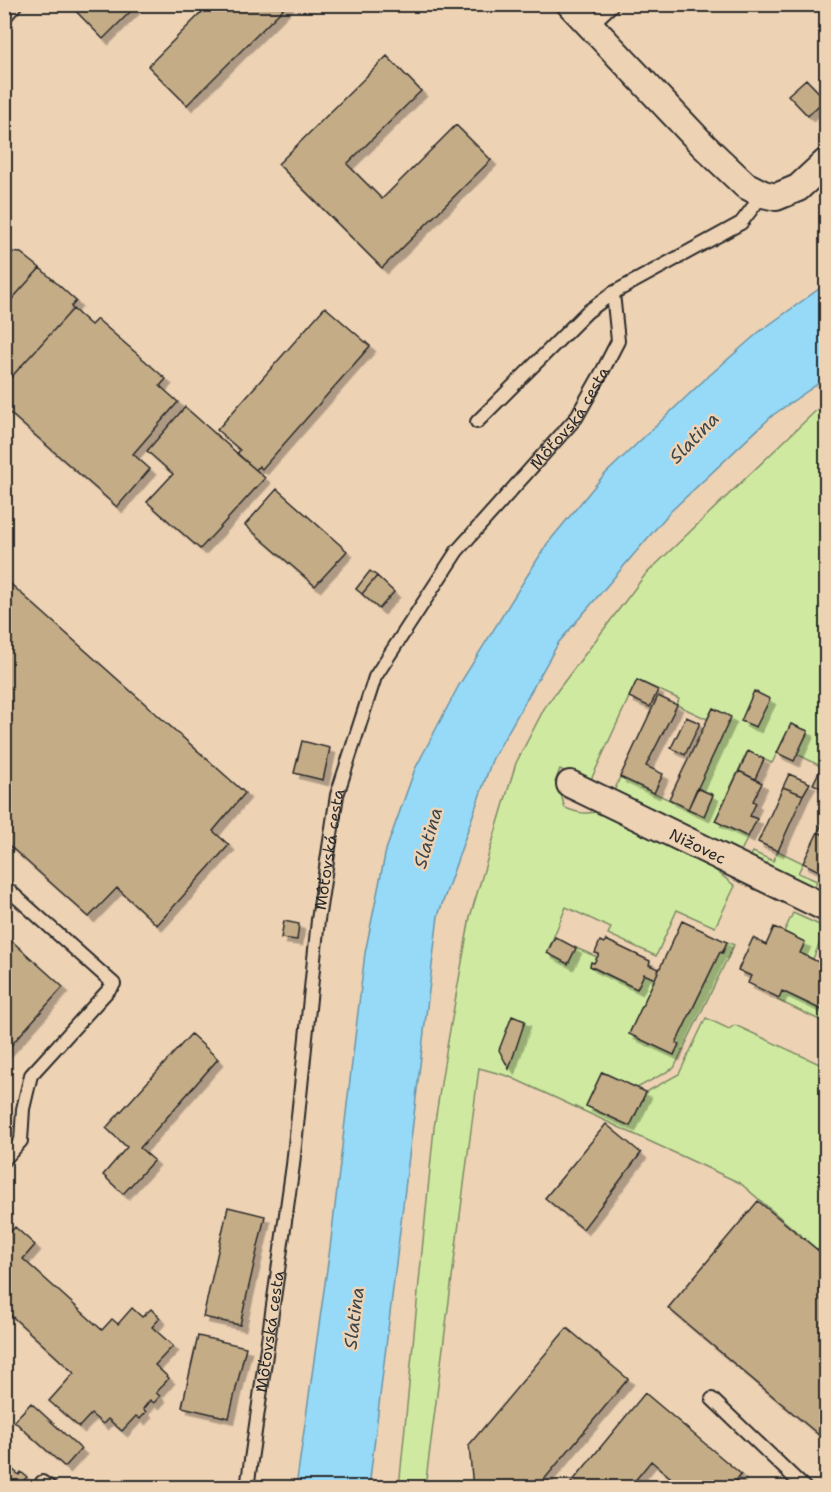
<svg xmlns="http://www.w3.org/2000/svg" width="831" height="1492" font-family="'Shantell Sans',sans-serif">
<defs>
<filter id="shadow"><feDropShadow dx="5.5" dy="5.5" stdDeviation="0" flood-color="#0004"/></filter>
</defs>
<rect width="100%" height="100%" fill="#edd2b4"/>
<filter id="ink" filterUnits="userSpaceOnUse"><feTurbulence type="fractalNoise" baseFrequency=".0167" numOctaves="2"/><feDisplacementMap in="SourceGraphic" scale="12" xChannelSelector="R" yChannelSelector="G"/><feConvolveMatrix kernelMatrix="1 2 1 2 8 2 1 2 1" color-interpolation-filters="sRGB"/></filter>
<g filter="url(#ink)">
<path fill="#cfeaa0" stroke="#7d8a66" stroke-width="1.5" d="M 826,401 L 826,769 L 797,754 L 808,732 L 791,724 L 772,763 L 747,752 L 715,821 L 748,837 L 739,855 L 612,796 L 620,777 L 704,816 L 713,795 L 697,788 L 730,717 L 713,708 L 707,719 L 677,705 L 679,699 L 637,680 L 589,784 L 560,769 L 555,782 C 562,789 561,798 565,808 C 578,813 586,815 600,811 L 701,859 L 735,886 L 715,927 L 677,910 L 656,956 L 608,934 L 611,928 L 566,907 L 547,953 L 568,964 L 576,948 L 597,957 L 594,963 L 591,963 L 590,966 L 593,968 L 637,989 L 644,974 L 655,979 L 629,1034 L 674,1055 L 679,1045 L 676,1043 L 720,952 L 723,953 L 727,942 L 734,945 L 674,1068 L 637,1088 L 602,1072 L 586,1106 L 630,1126 L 646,1092 L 679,1074 L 706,1018 L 729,1029 L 735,1025 L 826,1067 L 826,1257 L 740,1183 L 508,1076 L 479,1068 L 425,1487 L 399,1488 L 434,1128 L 445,1058 L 470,917 L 516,763 L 545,707 L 645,575 Z
M 778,851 L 803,863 L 798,873 L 817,881 L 813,890 L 749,860 L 753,852 L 773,861 Z
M 793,913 L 826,928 L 813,959 L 800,953 L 805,942 L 784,932 Z
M 782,991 L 826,1012 L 826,1023 L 777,1000 Z"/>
<path fill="#96daf8" stroke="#6b94a6" stroke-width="1.5" d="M 826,284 L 826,378 L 773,415 L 670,512 L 559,642 L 492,760 L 438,916 L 369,1487 L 296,1487 L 330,1248 L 365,953 L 386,850 L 415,769 L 459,685 L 547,544 L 603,476 L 703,381 L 759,332 Z"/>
<path fill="#c4ac87" stroke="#2b2b2b" stroke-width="1.5" filter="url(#shadow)" d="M 69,4 L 138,4 L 103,39 Z
M 210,4 L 288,4 L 187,105 L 148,66 Z
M 387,56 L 421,91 L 347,164 L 382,199 L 456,125 L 491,160 L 382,268 L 278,164 Z
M 806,79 L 825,99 L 808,116 L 788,95 Z
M 11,252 L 21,253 L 40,268 L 4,308 L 4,260 Z
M 40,268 L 76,301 L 71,307 L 73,309 L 4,385 L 4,308 Z
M 325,307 L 370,346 L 262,469 L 259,466 L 256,470 L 237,454 L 240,450 L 217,430 Z
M 73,309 L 91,325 L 97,319 L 166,379 L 160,386 L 178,402 L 133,454 L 150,469 L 117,507 L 4,408 L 4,385 Z
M 185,407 L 265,478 L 200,549 L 147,502 L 173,474 L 147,451 Z
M 277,489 L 347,551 L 315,586 L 245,525 Z
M 370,571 L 377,576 L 362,594 L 356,589 Z
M 377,576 L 394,592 L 379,609 L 362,594 Z
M 4,578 L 245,793 L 213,831 L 229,845 L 157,925 L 117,888 L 89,917 L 4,841 Z
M 637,680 L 658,690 L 650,707 L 629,697 Z
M 754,691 L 770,699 L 756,727 L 741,721 Z
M 658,696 L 677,705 L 646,766 L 663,774 L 654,793 L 620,777 Z
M 713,708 L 731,717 L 688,809 L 669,799 Z
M 686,717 L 700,723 L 685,755 L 671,748 Z
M 791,724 L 808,731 L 794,761 L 777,753 Z
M 302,741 L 330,748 L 323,780 L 294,773 Z
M 748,751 L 764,759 L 755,779 L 739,771 Z
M 822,766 L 826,769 L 826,781 L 823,789 L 813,784 Z
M 739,771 L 762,783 L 753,801 L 756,803 L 750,816 L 757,819 L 748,837 L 715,821 Z
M 789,774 L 810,783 L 803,795 L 783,787 Z
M 783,787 L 803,795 L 778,851 L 758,842 Z
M 697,788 L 713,795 L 704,816 L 688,809 Z
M 824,818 L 826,819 L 826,836 L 818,832 Z
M 818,832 L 826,836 L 826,861 L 821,872 L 803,863 Z
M 284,921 L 299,924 L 297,940 L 281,938 Z
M 682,921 L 727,942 L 722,953 L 720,952 L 676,1043 L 679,1044 L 674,1055 L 629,1034 Z
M 774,927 L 805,942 L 800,953 L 822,964 L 826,955 L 826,1012 L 782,991 L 779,998 L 748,983 L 751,976 L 738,970 L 753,938 L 766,945 Z
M 4,934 L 63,987 L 4,1053 Z
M 555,937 L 576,948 L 568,964 L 547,953 Z
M 606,940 L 650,961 L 649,965 L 659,969 L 655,979 L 644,974 L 637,989 L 590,966 L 591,962 L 594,963 L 599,954 L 595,953 L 600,941 L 604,943 Z
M 512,1016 L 525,1021 L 509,1069 L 499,1050 Z
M 191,1034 L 218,1059 L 140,1148 L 154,1160 L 123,1194 L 103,1175 L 127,1147 L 106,1128 Z
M 602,1072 L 646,1092 L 630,1126 L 586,1106 Z
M 606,1124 L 641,1153 L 583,1229 L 545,1198 Z
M 758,1201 L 826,1257 L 826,1441 L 668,1308 Z
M 228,1207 L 265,1216 L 240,1325 L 203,1317 Z
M 15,1227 L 35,1245 L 23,1259 L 102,1330 L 112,1319 L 118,1324 L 132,1308 L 142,1317 L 151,1309 L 160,1318 L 152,1327 L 173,1346 L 155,1365 L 169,1378 L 156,1393 L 160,1396 L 154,1403 L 150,1400 L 143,1409 L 146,1412 L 140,1419 L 136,1416 L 122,1431 L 108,1419 L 103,1424 L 91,1414 L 79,1427 L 49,1401 L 74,1373 L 4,1309 L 4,1239 Z
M 567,1328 L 628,1379 L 537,1488 L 473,1488 L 469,1445 Z
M 198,1336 L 246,1347 L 229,1418 L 182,1407 Z
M 645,1393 L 741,1474 L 730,1488 L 683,1488 L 651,1461 L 629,1488 L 567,1488 Z
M 31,1403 L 81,1449 L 65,1467 L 14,1421 Z
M 4,1462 L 19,1475 L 21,1472 L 27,1477 L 24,1480 L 33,1488 L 4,1488 Z"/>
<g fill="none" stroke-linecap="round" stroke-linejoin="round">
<g stroke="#2b2b2b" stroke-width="16">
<g id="service">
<path d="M 4,18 L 16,4"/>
<path d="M 590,26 L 613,4"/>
<path d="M 477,422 L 587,312 L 613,293 L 741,223 L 763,194"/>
<path d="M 4,886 L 114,984 L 31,1075 L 23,1109 L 21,1141 L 4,1160"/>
<path d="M 712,1399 L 805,1488"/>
<path d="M 42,1482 L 51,1488"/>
<path id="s1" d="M 247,1488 L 293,1165 L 318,920 L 337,795 L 375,677 L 457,551 L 576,418 L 602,372 L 618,341 L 613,293"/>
</g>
</g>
<g stroke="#2b2b2b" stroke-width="30">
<g id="minor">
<path d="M 570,4 L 704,146 L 745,185 L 763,194 L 776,197 L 798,188 L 826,162"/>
<path id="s2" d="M 570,784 L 826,908"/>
</g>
</g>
<use href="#service" stroke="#edd2b4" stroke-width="12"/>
<use href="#minor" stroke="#edd2b4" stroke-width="26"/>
</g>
</g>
<g text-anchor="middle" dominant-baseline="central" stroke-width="5" stroke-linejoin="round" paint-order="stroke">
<g font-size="16" fill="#2b2b2b" stroke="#edd2b4">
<text stroke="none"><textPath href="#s1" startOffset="1148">Môťovská cesta</textPath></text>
<text stroke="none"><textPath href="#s2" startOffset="142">Nižovec</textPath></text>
<text stroke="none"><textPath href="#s1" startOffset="644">Môťovská cesta</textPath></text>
<text stroke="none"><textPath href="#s1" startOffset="158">Môťovská cesta</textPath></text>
</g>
<g font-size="18" font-style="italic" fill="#3b454a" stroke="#edd2b4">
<text transform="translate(694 438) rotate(-46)">Slatina</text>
<text transform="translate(428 838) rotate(-74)">Slatina</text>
<text transform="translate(354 1318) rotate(-83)">Slatina</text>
</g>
</g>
<rect width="831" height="1492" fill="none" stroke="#edd2b4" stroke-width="24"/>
<rect x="12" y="12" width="807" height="1468" fill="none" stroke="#2b2b2b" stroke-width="2" filter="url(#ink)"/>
</svg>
